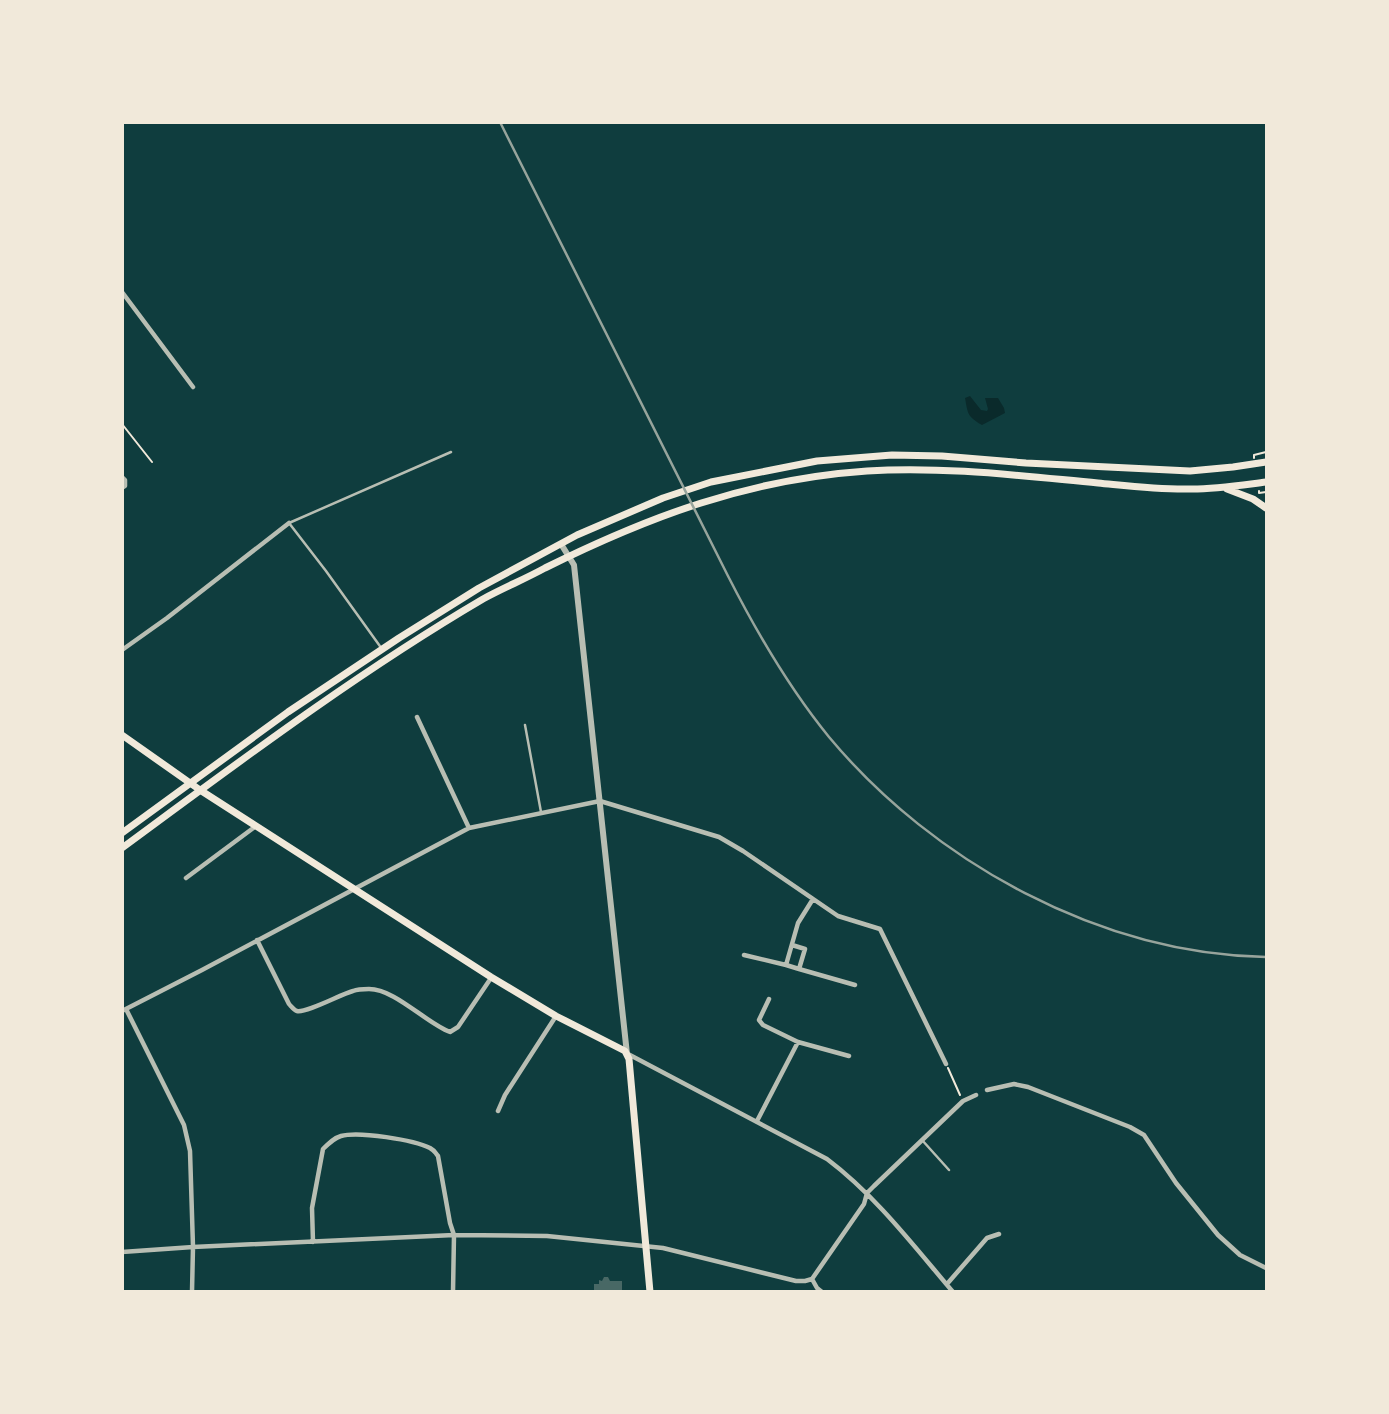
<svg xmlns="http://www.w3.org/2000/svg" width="1389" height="1414" font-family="'Titillium Web',sans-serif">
<rect width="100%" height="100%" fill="#0f3d3e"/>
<path fill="#0a2a2b" d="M 970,396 L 981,410 L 987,411 L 988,409 L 985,398 L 998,398 L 1004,408 L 1005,413 L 982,425 C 967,416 968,414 965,398 Z"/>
<path fill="#486865" d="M 604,1277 L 608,1277 L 610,1281 L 622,1281 L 622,1290 L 617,1290 L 617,1292 L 594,1292 L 594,1284 L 599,1284 L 599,1280 L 602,1281 Z"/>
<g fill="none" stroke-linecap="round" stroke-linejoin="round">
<path stroke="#f1e9da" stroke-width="2" d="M 122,424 L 152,462
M 1254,458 L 1254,455 L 1266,452
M 1259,491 L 1259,493 L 1266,492
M 948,1068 L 960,1095"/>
<path stroke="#b8beb3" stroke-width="2.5" d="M 382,649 L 326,571 L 289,523 L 451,452
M 525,725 L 541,812
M 922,1140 L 949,1170"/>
<path stroke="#b8beb3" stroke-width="4.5" d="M 122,292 L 193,387
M 122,477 L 125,480 L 125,486 L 122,488
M 122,650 L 167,618 L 289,523
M 417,717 L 469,828
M 186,878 L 256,826
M 257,940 L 289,1004 C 291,1006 294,1010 297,1011 C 307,1013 341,994 353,991 C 358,989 364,989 369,989 C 395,989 426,1023 450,1032 L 458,1027 L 491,978
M 792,945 L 805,949 L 799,969 L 786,965 L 798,923 L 813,899
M 744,955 L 786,965
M 799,969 L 855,985
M 769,999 L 759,1020 L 763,1025 L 798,1042 L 849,1056
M 126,1009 L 184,1125 L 190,1151 L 193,1247 L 192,1292
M 122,1011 L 202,970 L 469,828 L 600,801 L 719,837 L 743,851 L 838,916 L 880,929 L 946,1064
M 628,1054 L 827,1159 C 876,1196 913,1245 953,1292
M 987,1090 L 1014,1084 L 1028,1087 L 1130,1127 L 1144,1135 L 1176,1183 L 1218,1235 L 1240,1255 L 1266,1268
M 498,1111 L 505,1095 L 556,1016
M 757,1121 L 798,1042
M 313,1242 L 312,1208 L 323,1149 C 329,1143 334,1138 341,1136 C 359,1131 414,1140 430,1148 C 435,1151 434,1151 438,1156 L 450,1223 L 454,1235 L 453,1292
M 122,1252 L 193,1247 L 454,1235 L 547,1236 L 663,1248 L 796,1281 L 805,1281 L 812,1279
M 812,1279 L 864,1204 L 867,1193 L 874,1186 L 963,1101 L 976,1095
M 812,1279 L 817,1288 L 822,1292
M 947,1284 L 987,1238 L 999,1234"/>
<path stroke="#b8beb3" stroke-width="6" d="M 561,544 L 574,565 L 627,1054"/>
<path stroke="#f1e9da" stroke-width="7" d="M 122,735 L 200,790 L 491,977 L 556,1016 L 625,1051 L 629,1059 L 650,1292"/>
<path stroke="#f1e9da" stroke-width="7" d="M 1227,489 L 1253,499 L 1266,508
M 122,833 L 288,712 L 399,638 L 479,588 L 577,535 L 663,498 L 711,482 L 817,461 L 892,455 L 942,456 L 1026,463 L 1190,471 L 1233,467 L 1266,462
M 122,848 C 240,761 357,673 483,599 C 503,588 525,579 545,568 C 650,516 749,479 867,471 C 943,466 1022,476 1098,483 C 1129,486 1160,490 1192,489 C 1217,489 1242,485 1266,482"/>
<path stroke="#97a49c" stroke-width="2.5" d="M 500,122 L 728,576 C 757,633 789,688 829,737 C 934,863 1101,954 1266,957"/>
</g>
<rect width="1389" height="1414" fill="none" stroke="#f1e9da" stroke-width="248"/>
</svg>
